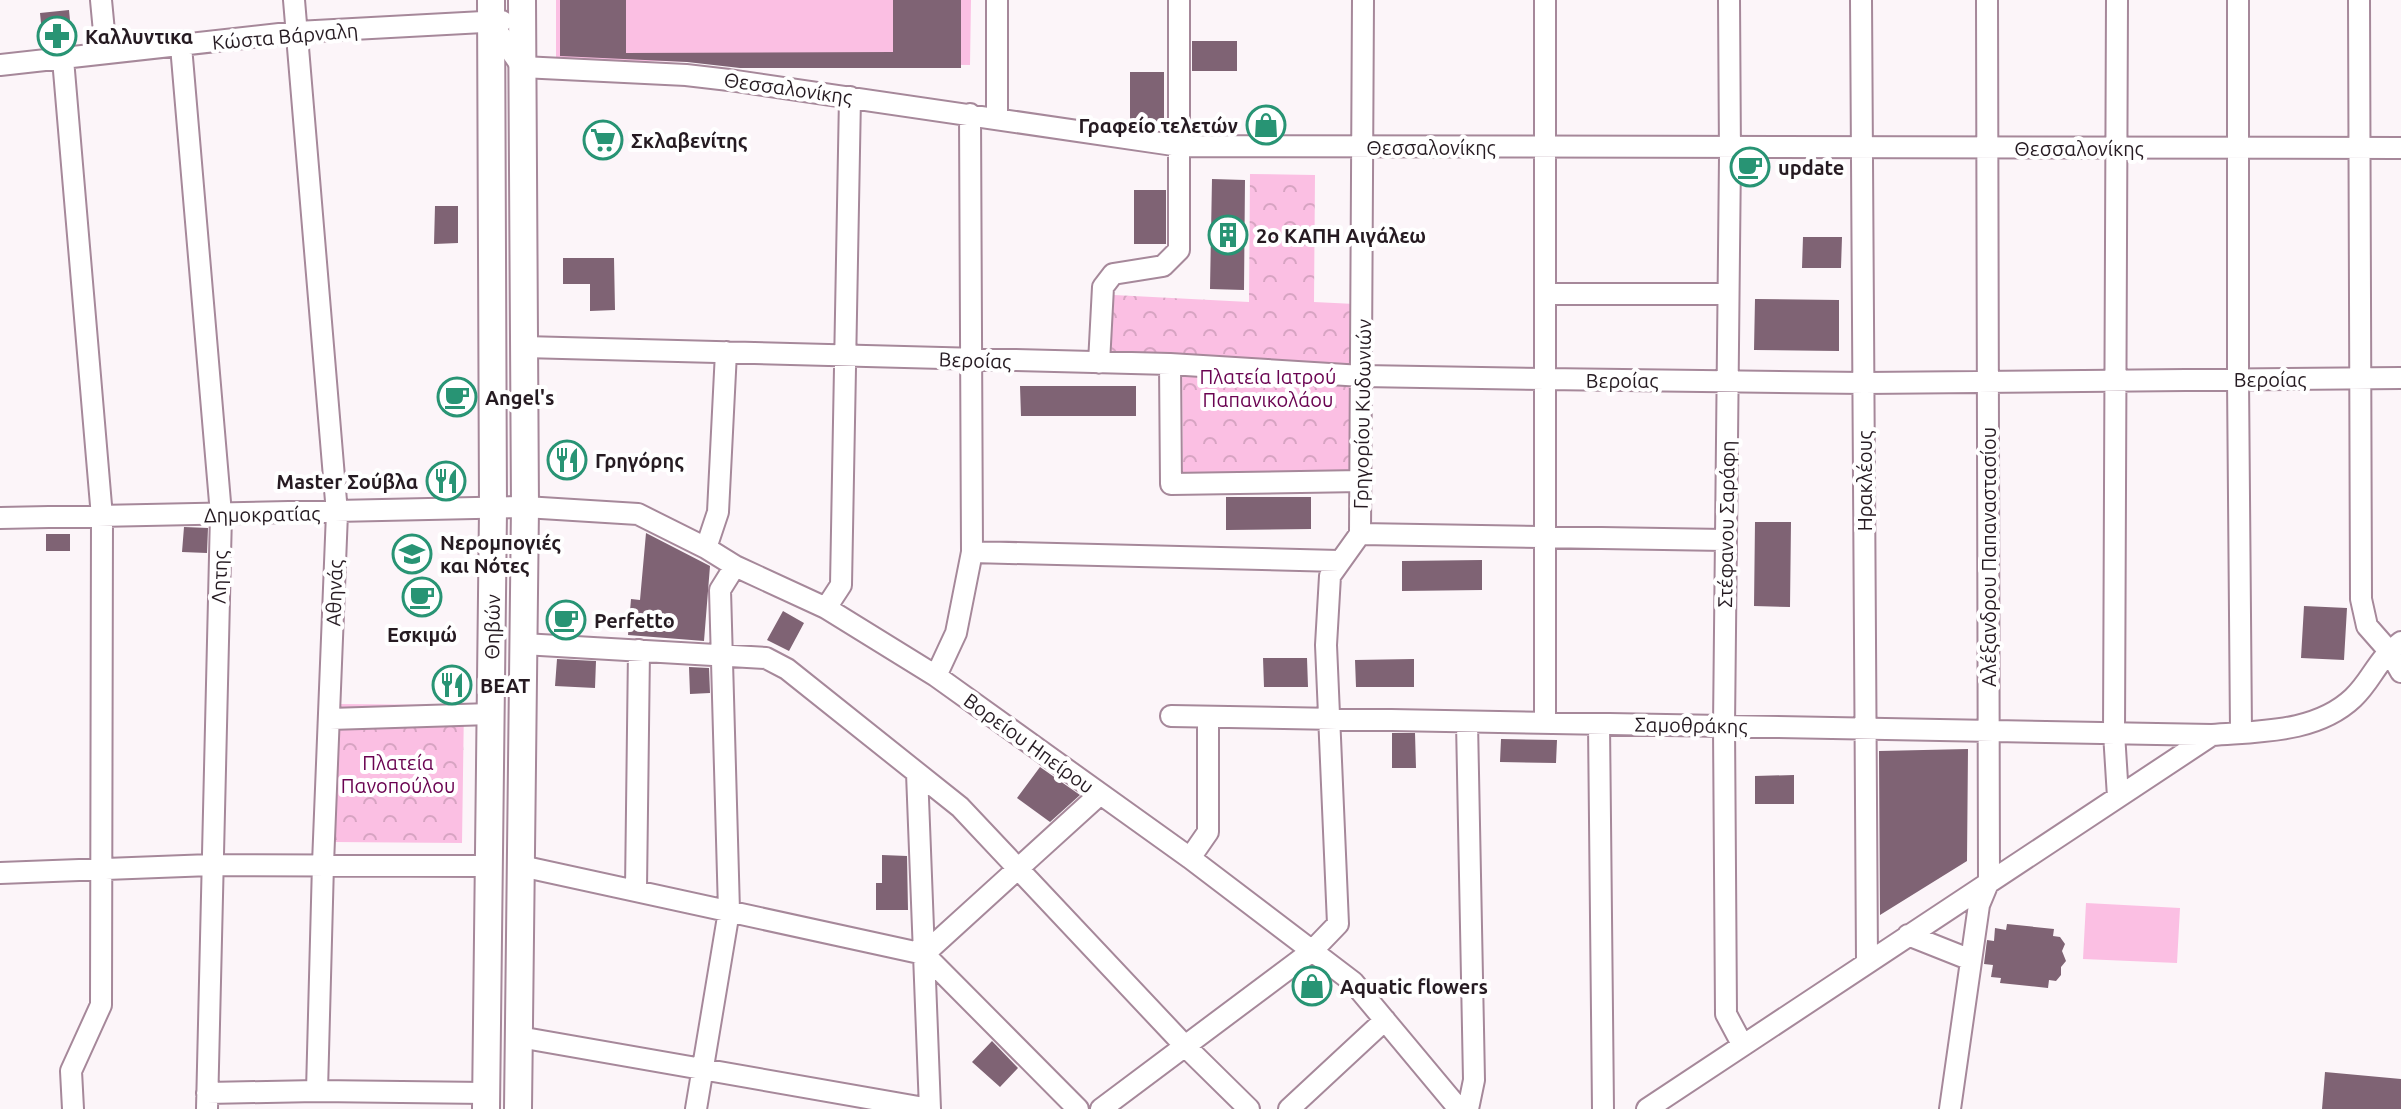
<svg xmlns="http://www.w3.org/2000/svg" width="2401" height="1109" font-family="Ubuntu,sans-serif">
<defs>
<pattern id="park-crowns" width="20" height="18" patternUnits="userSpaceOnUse" patternTransform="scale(2)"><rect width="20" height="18" fill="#fbbfe3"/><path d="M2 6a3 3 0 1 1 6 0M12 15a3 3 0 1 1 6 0" fill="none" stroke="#d7a4c2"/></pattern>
</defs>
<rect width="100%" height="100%" fill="#fcf5f9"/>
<path fill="url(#park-crowns)" d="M 1250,174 L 1315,175 L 1314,302 L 1355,304 L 1354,474 L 1183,474 L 1182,358 L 1111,356 L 1114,295 L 1249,302 Z
M 334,704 L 464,705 L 462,843 L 333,842 Z"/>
<path fill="#fbbfe3" d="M 556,0 L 971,0 L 970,65 L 556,60 Z
M 2086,903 L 2180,908 L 2177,963 L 2083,959 Z"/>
<path fill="#7f6374" d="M 560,0 L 626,0 L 626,53 L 893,52 L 893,0 L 961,0 L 961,68 L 740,68 L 687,62 L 560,56 Z
M 69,10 L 72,41 L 43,44 L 40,13 Z
M 1192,41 L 1237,41 L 1237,71 L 1192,71 Z
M 1130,72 L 1164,72 L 1164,123 L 1130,123 Z
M 1212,179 L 1245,180 L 1244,290 L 1210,289 Z
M 1134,190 L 1166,190 L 1166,244 L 1134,244 Z
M 435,206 L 458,206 L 458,243 L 434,244 Z
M 1803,237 L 1842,237 L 1841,268 L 1802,268 Z
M 563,258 L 614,258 L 615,310 L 590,311 L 590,284 L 563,284 Z
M 1755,299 L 1839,300 L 1839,351 L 1754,350 Z
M 1020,386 L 1136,386 L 1136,416 L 1021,416 Z
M 1226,497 L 1311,497 L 1311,529 L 1226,530 Z
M 1755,522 L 1791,522 L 1790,607 L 1754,606 Z
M 184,527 L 208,528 L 207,553 L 182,552 Z
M 646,533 L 710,566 L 704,641 L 628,635 L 631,599 L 640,600 Z
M 46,534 L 70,534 L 70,551 L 46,551 Z
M 1482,560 L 1482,590 L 1402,591 L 1402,561 Z
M 2304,606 L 2347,608 L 2344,660 L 2301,658 Z
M 783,611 L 804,623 L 789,651 L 767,640 Z
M 1263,658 L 1307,658 L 1308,687 L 1264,687 Z
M 557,659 L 596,661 L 595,688 L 555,686 Z
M 1414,659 L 1414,687 L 1356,687 L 1355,660 Z
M 689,667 L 709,668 L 710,693 L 690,694 Z
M 1392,733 L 1415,733 L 1416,768 L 1392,768 Z
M 1501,739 L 1557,740 L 1556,763 L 1500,762 Z
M 1968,749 L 1967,861 L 1880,915 L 1879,751 Z
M 1040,767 L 1080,795 L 1050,822 L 1017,798 Z
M 1794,775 L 1794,804 L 1755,804 L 1755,776 Z
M 882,855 L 907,856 L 908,910 L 876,910 L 876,883 L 882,883 Z
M 2007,924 L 2054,929 L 2053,936 L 2060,937 L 2065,944 L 2062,951 L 2066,961 L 2061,967 L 2061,975 L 2056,981 L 2049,980 L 2048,988 L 2000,983 L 2001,978 L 1991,977 L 1993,965 L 1984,964 L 1987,940 L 1994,941 L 1995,928 L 2006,930 Z
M 992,1041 L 1018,1068 L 1000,1087 L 972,1062 Z
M 2325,1072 L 2401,1079 L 2401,1109 L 2322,1109 Z"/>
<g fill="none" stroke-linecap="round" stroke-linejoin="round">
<g stroke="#a6889a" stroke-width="24">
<path id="minor" d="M 101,0 L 106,53
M 294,0 L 337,513 L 323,864 L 317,1091
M 1729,0 L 1730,156 L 1724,726 L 1726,1014 L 1742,1044
M 1861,0 L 1867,961
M 2117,0 L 2114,733 L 2118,797
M 2238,0 L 2238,379 L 2241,732
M 2359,0 L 2361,599 L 2367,626 L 2389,651 L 2401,672
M 491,22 L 522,67 L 686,75 L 729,80 L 1180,146 L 2401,148
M 181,46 L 221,514 L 207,1109
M 63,59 L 102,517 L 101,1005 L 71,1071 L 73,1109
M 0,65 L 297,32 L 502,21
M 997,118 L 997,0
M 1545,294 L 1728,294
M 524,347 L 1170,364 L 1362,376 L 1545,379 L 1864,383 L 2401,378
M 1099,363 L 1103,287 L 1113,274 L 1163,266 L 1179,250 L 1179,0
M 1170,364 L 1171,484 L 1361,481
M 0,518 L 525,507 L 638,514 L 706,548 L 735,566 L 826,608 L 936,676 L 1190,858 L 1353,982 L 1459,1109
M 1360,534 L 1725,540
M 706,548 L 718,512 L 726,352
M 972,552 L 1339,561
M 826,608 L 841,585 L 850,97
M 523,644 L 766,658 L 787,669 L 960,807 L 1185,1046 L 1249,1109
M 936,676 L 956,633 L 972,552 L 970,114
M 1171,716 L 2212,735
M 330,719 L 491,714
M 1467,722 L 1474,1080 L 1468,1109
M 1545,723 L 1545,0
M 1599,724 L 1603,1109
M 917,773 L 930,1109
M 1190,858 L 1208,832 L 1208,717
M 521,866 L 924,954
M 0,873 L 211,865 L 489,866
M 636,889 L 639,650
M 1908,935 L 1971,960
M 924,954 L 1099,795
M 924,954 L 1078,1109
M 519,1037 L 930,1109
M 207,1093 L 317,1091 L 486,1093
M 696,1109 L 729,911 L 720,590 L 735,566
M 1101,1109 L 1312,951 L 1338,924 L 1326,645 L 1330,576 L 1360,534 L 1363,0
M 1289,1109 L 1385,1020
M 1647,1109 L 2212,735 C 2259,731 2316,733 2353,698 C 2373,679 2376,660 2401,642
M 1950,1109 L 1979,905 L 1989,881 L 1987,0"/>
</g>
<g stroke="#a6889a" stroke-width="30">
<path id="major" d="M 486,1109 L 493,510 L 491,0
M 518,1109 L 525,507 L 522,0"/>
</g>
<use href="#minor" stroke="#fff" stroke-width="20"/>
<use href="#major" stroke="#fff" stroke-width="26"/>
</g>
<defs>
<g id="pharmacy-ring" transform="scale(2)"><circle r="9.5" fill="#fff" stroke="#289474" stroke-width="1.5"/><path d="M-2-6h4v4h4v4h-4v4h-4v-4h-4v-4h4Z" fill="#289474"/></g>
<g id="shop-ring" transform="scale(2)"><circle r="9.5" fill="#fff" stroke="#289474" stroke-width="1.5"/><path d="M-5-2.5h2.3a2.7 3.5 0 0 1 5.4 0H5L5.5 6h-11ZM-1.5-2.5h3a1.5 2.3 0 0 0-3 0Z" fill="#289474"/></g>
<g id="supermarket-ring" transform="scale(2)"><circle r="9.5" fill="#fff" stroke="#289474" stroke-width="1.5"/><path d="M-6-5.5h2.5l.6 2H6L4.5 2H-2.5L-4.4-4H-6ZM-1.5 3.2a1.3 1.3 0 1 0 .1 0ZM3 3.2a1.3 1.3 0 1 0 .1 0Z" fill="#289474"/></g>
<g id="cafe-ring" transform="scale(2)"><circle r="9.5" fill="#fff" stroke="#289474" stroke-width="1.5"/><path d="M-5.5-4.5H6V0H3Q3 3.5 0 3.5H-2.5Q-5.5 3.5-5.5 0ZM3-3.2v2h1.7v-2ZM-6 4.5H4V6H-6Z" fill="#289474"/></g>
<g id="building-ring" transform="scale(2)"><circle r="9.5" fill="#fff" stroke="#289474" stroke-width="1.5"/><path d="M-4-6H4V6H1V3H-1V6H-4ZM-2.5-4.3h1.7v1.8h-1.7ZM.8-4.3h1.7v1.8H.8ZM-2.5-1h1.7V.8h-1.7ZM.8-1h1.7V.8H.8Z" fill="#289474"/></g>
<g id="restaurant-ring" transform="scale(2)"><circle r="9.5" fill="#fff" stroke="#289474" stroke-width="1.5"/><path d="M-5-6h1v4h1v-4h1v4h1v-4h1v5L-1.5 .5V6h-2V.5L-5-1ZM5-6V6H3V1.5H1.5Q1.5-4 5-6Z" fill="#289474"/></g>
<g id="school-ring" transform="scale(2)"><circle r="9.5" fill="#fff" stroke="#289474" stroke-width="1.5"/><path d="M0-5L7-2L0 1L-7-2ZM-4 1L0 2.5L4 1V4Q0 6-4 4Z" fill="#289474"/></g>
</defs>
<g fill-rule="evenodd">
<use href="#pharmacy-ring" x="57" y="36"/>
<use href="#shop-ring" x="1266" y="125"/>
<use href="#supermarket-ring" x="603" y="140"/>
<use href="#cafe-ring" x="1750" y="167"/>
<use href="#building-ring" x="1228" y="235"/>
<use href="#cafe-ring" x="457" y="397"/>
<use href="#restaurant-ring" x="567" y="460"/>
<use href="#restaurant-ring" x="446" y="481"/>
<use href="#school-ring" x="412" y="554"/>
<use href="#cafe-ring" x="422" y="597"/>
<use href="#cafe-ring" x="566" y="620"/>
<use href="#restaurant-ring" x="452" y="685"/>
<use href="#shop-ring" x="1312" y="986"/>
</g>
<g text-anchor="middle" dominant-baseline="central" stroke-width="8" stroke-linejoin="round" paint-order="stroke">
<g font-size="20" font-weight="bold" fill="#261b22" stroke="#fff" text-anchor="start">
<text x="85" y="36">Καλλυντικα</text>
<text x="1238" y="125" text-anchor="end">Γραφείο τελετών</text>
<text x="631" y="140">Σκλαβενίτης</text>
<text x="1778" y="167">update</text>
<text x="1256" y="235">2ο ΚΑΠΗ Αιγάλεω</text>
<text x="485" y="397">Angel's</text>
<text x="595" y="460">Γρηγόρης</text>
<text x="418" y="481" text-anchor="end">Master Σούβλα</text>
<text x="440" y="542">Νερομπογιές<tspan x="440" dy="23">και Νότες</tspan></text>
<text x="594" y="620">Perfetto</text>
<text x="422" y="634" text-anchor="middle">Εσκιμώ</text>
<text x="480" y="685">ΒΕΑΤ</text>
<text x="1340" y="986">Aquatic flowers</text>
</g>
<g font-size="20" fill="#261b22" stroke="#fff">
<text transform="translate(285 36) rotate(-5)">Κώστα Βάρναλη</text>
<text transform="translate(788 88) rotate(8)">Θεσσαλονίκης</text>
<text x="1431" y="147">Θεσσαλονίκης</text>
<text x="2079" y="148">Θεσσαλονίκης</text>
<text transform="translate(975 360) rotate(2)">Βεροίας</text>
<text x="2270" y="379">Βεροίας</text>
<text x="1622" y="380">Βεροίας</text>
<text transform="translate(1362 414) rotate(-89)">Γρηγορίου Κυδωνιών</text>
<text transform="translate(1864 481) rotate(-90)">Ηρακλέους</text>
<text transform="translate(262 514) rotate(-1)">Δημοκρατίας</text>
<text transform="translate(1726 524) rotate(-89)">Στέφανου Σαράφη</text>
<text transform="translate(1988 557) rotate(-90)">Αλέξανδρου Παπαναστασίου</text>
<text transform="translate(219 577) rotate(-88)">Λητης</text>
<text transform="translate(334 593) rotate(-88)">Αθηνάς</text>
<text transform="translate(492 627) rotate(-89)">Θηβών</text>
<text transform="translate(1691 725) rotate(1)">Σαμοθράκης</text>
<text transform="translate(1029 743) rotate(36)">Βορείου Ηπείρου</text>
</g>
<g font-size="20" fill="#6a0351" stroke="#fff">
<text x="1268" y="376">Πλατεία Ιατρού<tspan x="1268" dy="23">Παπανικολάου</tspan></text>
<text x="398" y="762">Πλατεία<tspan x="398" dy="23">Πανοπούλου</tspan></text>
</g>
</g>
</svg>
